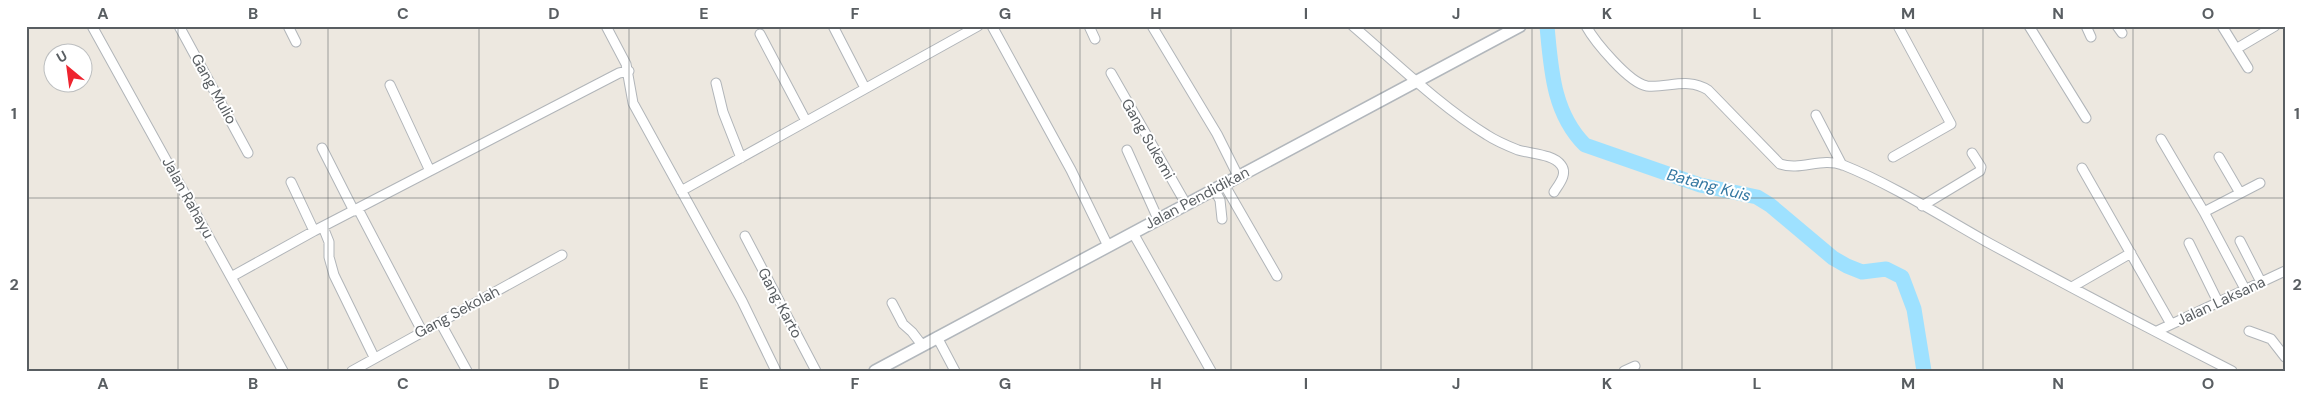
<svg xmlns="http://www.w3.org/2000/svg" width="2311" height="397" font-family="'DM Sans',sans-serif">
<rect width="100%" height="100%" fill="#ede8e0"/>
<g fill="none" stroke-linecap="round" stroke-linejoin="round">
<path stroke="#9ee1ff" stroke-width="15" d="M 1547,26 C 1551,69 1553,113 1585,145 L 1700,185 L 1757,197 L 1770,205 L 1833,258 L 1847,266 L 1862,272 L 1886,269 L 1902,277 L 1914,309 L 1924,371"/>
<g stroke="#b1b5b9" stroke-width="11">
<path id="minor" d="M 92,26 L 283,371
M 179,26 L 248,153
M 288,26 L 296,42
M 606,26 L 626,64 L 633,103 L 742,301 L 776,371
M 833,26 L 865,88
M 992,26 L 1071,170 L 1108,246
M 1089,26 L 1095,39
M 1152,26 L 1217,134 L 1238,176
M 1353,26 C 1395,62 1441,107 1487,135 C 1496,141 1508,146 1518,150 C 1531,154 1553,154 1561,165 C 1568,174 1559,184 1554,192
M 1586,26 C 1595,42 1629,83 1647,86 C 1668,88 1688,77 1708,90 L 1780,164 C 1801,171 1821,157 1843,165 C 1891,184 1941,216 1987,242 C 2068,286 2150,329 2232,371
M 2029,26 L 2086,118
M 2086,26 L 2091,37
M 2117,26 L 2122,33
M 2222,26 L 2248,68
M 760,34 L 806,121
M 2236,49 L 2275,26
M 1111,73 L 1186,204
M 716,83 L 723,112 L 741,158
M 390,85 L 430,171
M 1816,115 L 1842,165
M 2161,139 L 2204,212 L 2245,289
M 322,148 L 354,211
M 1127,150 L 1158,219
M 1893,157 L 1951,124 L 1898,26
M 2219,157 L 2240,193
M 2082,168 L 2171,324
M 291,182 L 314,231
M 1224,184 L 1277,276
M 1214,189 L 1220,200 L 1222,219
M 681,191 L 978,26
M 1922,206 L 1980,171 L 1981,167 L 1972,153
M 358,209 L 422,331
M 2204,212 L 2260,183
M 323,227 L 329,242 L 329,257 L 334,275 L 374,357
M 1133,233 L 1211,371
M 745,236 L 816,371
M 2240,241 L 2261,282
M 2189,243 L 2218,302
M 231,277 L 314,231 L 619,73 L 629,71
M 2072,287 L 2131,253
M 892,303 L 903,324 L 912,332 L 922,345
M 440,322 L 467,371
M 2157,331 L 2285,271
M 2249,331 L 2271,339 L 2285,357
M 937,337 L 955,371
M 352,371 L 562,255
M 1624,371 L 1635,366"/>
</g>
<g stroke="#b2b7bc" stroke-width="14">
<path id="secondary" d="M 875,371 L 1520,26"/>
</g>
<use href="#minor" stroke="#fff" stroke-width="9"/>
<use href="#secondary" stroke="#fff" stroke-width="11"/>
</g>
<path fill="none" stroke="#595e62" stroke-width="1" stroke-opacity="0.55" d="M 178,26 L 178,371M 328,26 L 328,371M 479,26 L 479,371M 629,26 L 629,371M 780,26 L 780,371M 930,26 L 930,371M 1080,26 L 1080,371M 1231,26 L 1231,371M 1381,26 L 1381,371M 1532,26 L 1532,371M 1682,26 L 1682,371M 1832,26 L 1832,371M 1983,26 L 1983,371M 2133,26 L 2133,371M 26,198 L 2285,198"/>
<g text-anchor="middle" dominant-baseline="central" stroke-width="4" stroke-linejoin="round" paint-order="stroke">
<g font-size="15" fill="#595e62" stroke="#fff">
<text transform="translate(214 89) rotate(61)">Gang Mulio</text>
<text transform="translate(1148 139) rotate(60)">Gang Sukemi</text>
<text transform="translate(188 198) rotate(61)">Jalan Rahayu</text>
<text transform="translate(1197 198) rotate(-28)">Jalan Pendidikan</text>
<text transform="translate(2221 301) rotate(-25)">Jalan Laksana</text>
<text transform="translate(780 303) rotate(62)">Gang Karto</text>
<text transform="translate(457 312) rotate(-28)">Gang Sekolah</text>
</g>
<g font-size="16" font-style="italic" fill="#3478a2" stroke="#fff">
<text transform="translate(1709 185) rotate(15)">Batang Kuis</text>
</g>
</g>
<rect width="2311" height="397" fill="none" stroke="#ffffff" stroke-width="55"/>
<g transform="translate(68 68) rotate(331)"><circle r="24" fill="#ffffff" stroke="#bdbfc0"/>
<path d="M0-4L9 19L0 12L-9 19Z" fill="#ee242f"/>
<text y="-8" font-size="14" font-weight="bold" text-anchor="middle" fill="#595e62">U</text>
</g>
<rect x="28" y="28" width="2256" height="342" fill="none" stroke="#595e62" stroke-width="2"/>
<g font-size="16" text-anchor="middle" font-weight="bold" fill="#595e62">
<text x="103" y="19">A</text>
<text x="253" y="19">B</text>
<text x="403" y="19">C</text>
<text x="554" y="19">D</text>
<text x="704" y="19">E</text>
<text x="855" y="19">F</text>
<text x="1005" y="19">G</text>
<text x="1156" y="19">H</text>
<text x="1306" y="19">I</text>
<text x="1456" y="19">J</text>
<text x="1607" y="19">K</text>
<text x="1757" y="19">L</text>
<text x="1908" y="19">M</text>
<text x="2058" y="19">N</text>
<text x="2208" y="19">O</text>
<text x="14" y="119">1</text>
<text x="2297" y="119">1</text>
<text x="14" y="290">2</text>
<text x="2297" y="290">2</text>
<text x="103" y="389">A</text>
<text x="253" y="389">B</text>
<text x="403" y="389">C</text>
<text x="554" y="389">D</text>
<text x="704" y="389">E</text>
<text x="855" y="389">F</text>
<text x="1005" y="389">G</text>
<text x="1156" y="389">H</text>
<text x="1306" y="389">I</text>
<text x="1456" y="389">J</text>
<text x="1607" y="389">K</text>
<text x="1757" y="389">L</text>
<text x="1908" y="389">M</text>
<text x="2058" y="389">N</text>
<text x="2208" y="389">O</text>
</g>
</svg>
